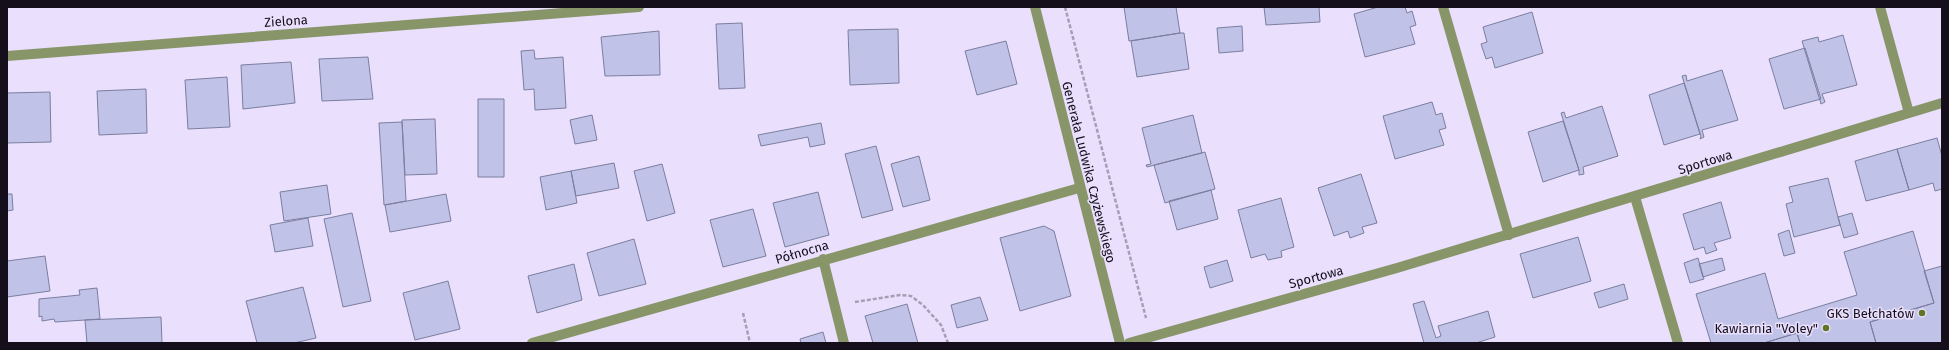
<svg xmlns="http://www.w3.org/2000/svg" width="1949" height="350" font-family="'Fira Sans',sans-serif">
<rect width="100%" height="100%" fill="#eae0fd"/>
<path fill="#c0c3e7" stroke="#7b7e9f" d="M 1124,7 L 1176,7 L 1180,33 L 1129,41 Z
M 1264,7 L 1319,7 L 1320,22 L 1266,25 Z
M 1378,7 L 1405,7 L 1407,13 L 1412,11 L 1416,25 L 1410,27 L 1415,44 L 1365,57 L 1354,14 Z
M 1532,12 L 1543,53 L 1495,68 L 1492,57 L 1486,59 L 1481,44 L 1487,42 L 1483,27 Z
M 742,23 L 745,88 L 719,89 L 716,24 Z
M 1242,26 L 1243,51 L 1219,53 L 1217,28 Z
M 898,29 L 899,83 L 850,85 L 848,30 Z
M 659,31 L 660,75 L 605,76 L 601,37 Z
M 1180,33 L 1184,33 L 1189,69 L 1137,77 L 1131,41 Z
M 1843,35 L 1857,85 L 1822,94 L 1825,102 L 1821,104 L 1802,41 L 1818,37 L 1819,42 Z
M 1006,41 L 1017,84 L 977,95 L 965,51 Z
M 1805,48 L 1821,99 L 1784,109 L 1769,59 Z
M 534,50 L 535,59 L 563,57 L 566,108 L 535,110 L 534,89 L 524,90 L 521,51 Z
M 368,57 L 373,99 L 322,101 L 319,59 Z
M 291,62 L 295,103 L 243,109 L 241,65 Z
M 1722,70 L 1738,120 L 1702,130 L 1704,137 L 1700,139 L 1701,136 L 1682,76 L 1686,75 L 1687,81 Z
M 227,77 L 230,127 L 188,129 L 185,80 Z
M 1684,83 L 1700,134 L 1664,145 L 1649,95 Z
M 146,89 L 147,133 L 99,135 L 97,91 Z
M 50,92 L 51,142 L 7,143 L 7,93 Z
M 478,99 L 504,99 L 504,177 L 478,177 Z
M 1432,102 L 1436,115 L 1442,113 L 1446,128 L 1439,130 L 1444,145 L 1395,159 L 1383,116 Z
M 1602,106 L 1618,156 L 1583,167 L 1584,174 L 1579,175 L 1579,170 L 1561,113 L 1564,112 L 1566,118 Z
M 592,115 L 597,140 L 575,144 L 570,120 Z
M 1193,115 L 1202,153 L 1147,167 L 1146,165 L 1151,164 L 1142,128 Z
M 435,119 L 437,174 L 405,175 L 402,120 Z
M 1563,121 L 1579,170 L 1543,182 L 1528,132 Z
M 402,122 L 406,201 L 384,205 L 379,123 Z
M 821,123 L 825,144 L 810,147 L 808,137 L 761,146 L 758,135 Z
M 1937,138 L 1942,156 L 1942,189 L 1935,191 L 1933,183 L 1909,190 L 1897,149 Z
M 876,146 L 893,210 L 862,218 L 845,154 Z
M 1897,149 L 1909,190 L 1866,201 L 1855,161 Z
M 1205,152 L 1215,189 L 1165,203 L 1154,165 Z
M 919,156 L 930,200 L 903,207 L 891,164 Z
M 614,163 L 619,188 L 576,196 L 571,171 Z
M 662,164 L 675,213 L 647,221 L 634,171 Z
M 571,171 L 577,203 L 546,210 L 540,177 Z
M 1361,174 L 1377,223 L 1362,227 L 1364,233 L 1350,238 L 1348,231 L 1334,236 L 1318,188 Z
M 1828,178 L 1840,225 L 1794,237 L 1786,204 L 1793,202 L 1789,187 Z
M 327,185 L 331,214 L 284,221 L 280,192 Z
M 1211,190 L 1218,219 L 1177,230 L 1169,201 Z
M 818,192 L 829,235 L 785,247 L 773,203 Z
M 7,194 L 12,194 L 13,210 L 7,211 Z
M 446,194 L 451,221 L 390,232 L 385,205 Z
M 1281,198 L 1294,247 L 1281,251 L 1282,257 L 1268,260 L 1265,254 L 1251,258 L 1238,210 Z
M 1721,202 L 1731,238 L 1714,243 L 1717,250 L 1706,254 L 1704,247 L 1694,250 L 1683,214 Z
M 753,209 L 766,256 L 723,267 L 710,220 Z
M 352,213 L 371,301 L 343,307 L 324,219 Z
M 1852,213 L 1858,234 L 1844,238 L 1838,217 Z
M 308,218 L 313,246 L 275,252 L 270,225 Z
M 1044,226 L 1054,231 L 1071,296 L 1020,311 L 1000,238 Z
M 1789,230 L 1795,253 L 1784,256 L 1778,234 Z
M 1913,231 L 1934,303 L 1870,322 L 1876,343 L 1800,343 L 1797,333 L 1764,343 L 1711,343 L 1696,294 L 1765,273 L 1778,319 L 1857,295 L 1844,252 Z
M 1578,237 L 1591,281 L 1533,298 L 1520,254 Z
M 634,239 L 646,284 L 599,296 L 587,253 Z
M 45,256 L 50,291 L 7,297 L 7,261 Z
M 1698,258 L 1704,279 L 1690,283 L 1684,263 Z
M 1722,258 L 1725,270 L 1703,277 L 1699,264 Z
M 1227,260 L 1233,281 L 1210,288 L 1204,267 Z
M 574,264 L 582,300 L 537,313 L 528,276 Z
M 1942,266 L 1942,343 L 1876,343 L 1870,322 L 1934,303 L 1924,271 Z
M 448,281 L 460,329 L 415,340 L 403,293 Z
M 1624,284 L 1628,299 L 1599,308 L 1594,293 Z
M 303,287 L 316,338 L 294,343 L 257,343 L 246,301 Z
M 97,288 L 100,319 L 55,322 L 54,319 L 42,321 L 42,316 L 39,317 L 39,299 L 80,295 L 79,290 Z
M 980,297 L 988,320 L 957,328 L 951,305 Z
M 1424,301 L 1436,338 L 1441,336 L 1438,326 L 1488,311 L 1495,337 L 1476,343 L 1424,343 L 1413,304 Z
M 907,304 L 918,343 L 873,343 L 865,316 Z
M 161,317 L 162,343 L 87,343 L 85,320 Z
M 823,332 L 826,343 L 801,343 L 800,339 Z
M 1797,333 L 1800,343 L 1764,343 Z"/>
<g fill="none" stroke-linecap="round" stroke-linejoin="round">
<path stroke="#a79eb6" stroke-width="2.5" stroke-dasharray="4 2" stroke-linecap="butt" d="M 1065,7 L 1146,318
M 855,302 L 900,295 L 911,296 L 923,305 L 941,325 L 948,343
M 743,313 L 750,343"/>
<path stroke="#889569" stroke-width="10" d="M 1635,197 L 1678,343"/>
<path stroke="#889569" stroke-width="10" d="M 1443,7 L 1509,235
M 1880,7 L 1909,113
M 7,56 L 639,7
M 823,259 L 844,343
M 532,343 L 1079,188
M 1129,343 L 1397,268 L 1942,103"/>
<path stroke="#889569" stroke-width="10" d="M 1035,7 L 1120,343"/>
</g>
<g fill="#617524" stroke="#eae0fd" stroke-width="1.5">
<circle cx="1922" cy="313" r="4"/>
<circle cx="1826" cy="328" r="4"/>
</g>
<g text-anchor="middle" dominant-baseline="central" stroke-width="3" stroke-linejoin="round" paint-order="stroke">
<g font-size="13" fill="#140f1b" stroke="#eae0fd">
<text transform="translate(286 21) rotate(-4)">Zielona</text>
<text transform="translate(1705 162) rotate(-17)">Sportowa</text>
<text transform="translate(1089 172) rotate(76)">Generała Ludwika Czyżewskiego</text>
<text transform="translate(802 252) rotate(-16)">Północna</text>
<text transform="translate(1316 277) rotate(-15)">Sportowa</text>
</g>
<g font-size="13" fill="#140f1b" stroke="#eae0fd" text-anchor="end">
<text x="1914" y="313">GKS Bełchatów</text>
<text x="1818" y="328">Kawiarnia "Voley"</text>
</g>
</g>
<rect width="1949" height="350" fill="none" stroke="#140f1b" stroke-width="16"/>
</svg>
